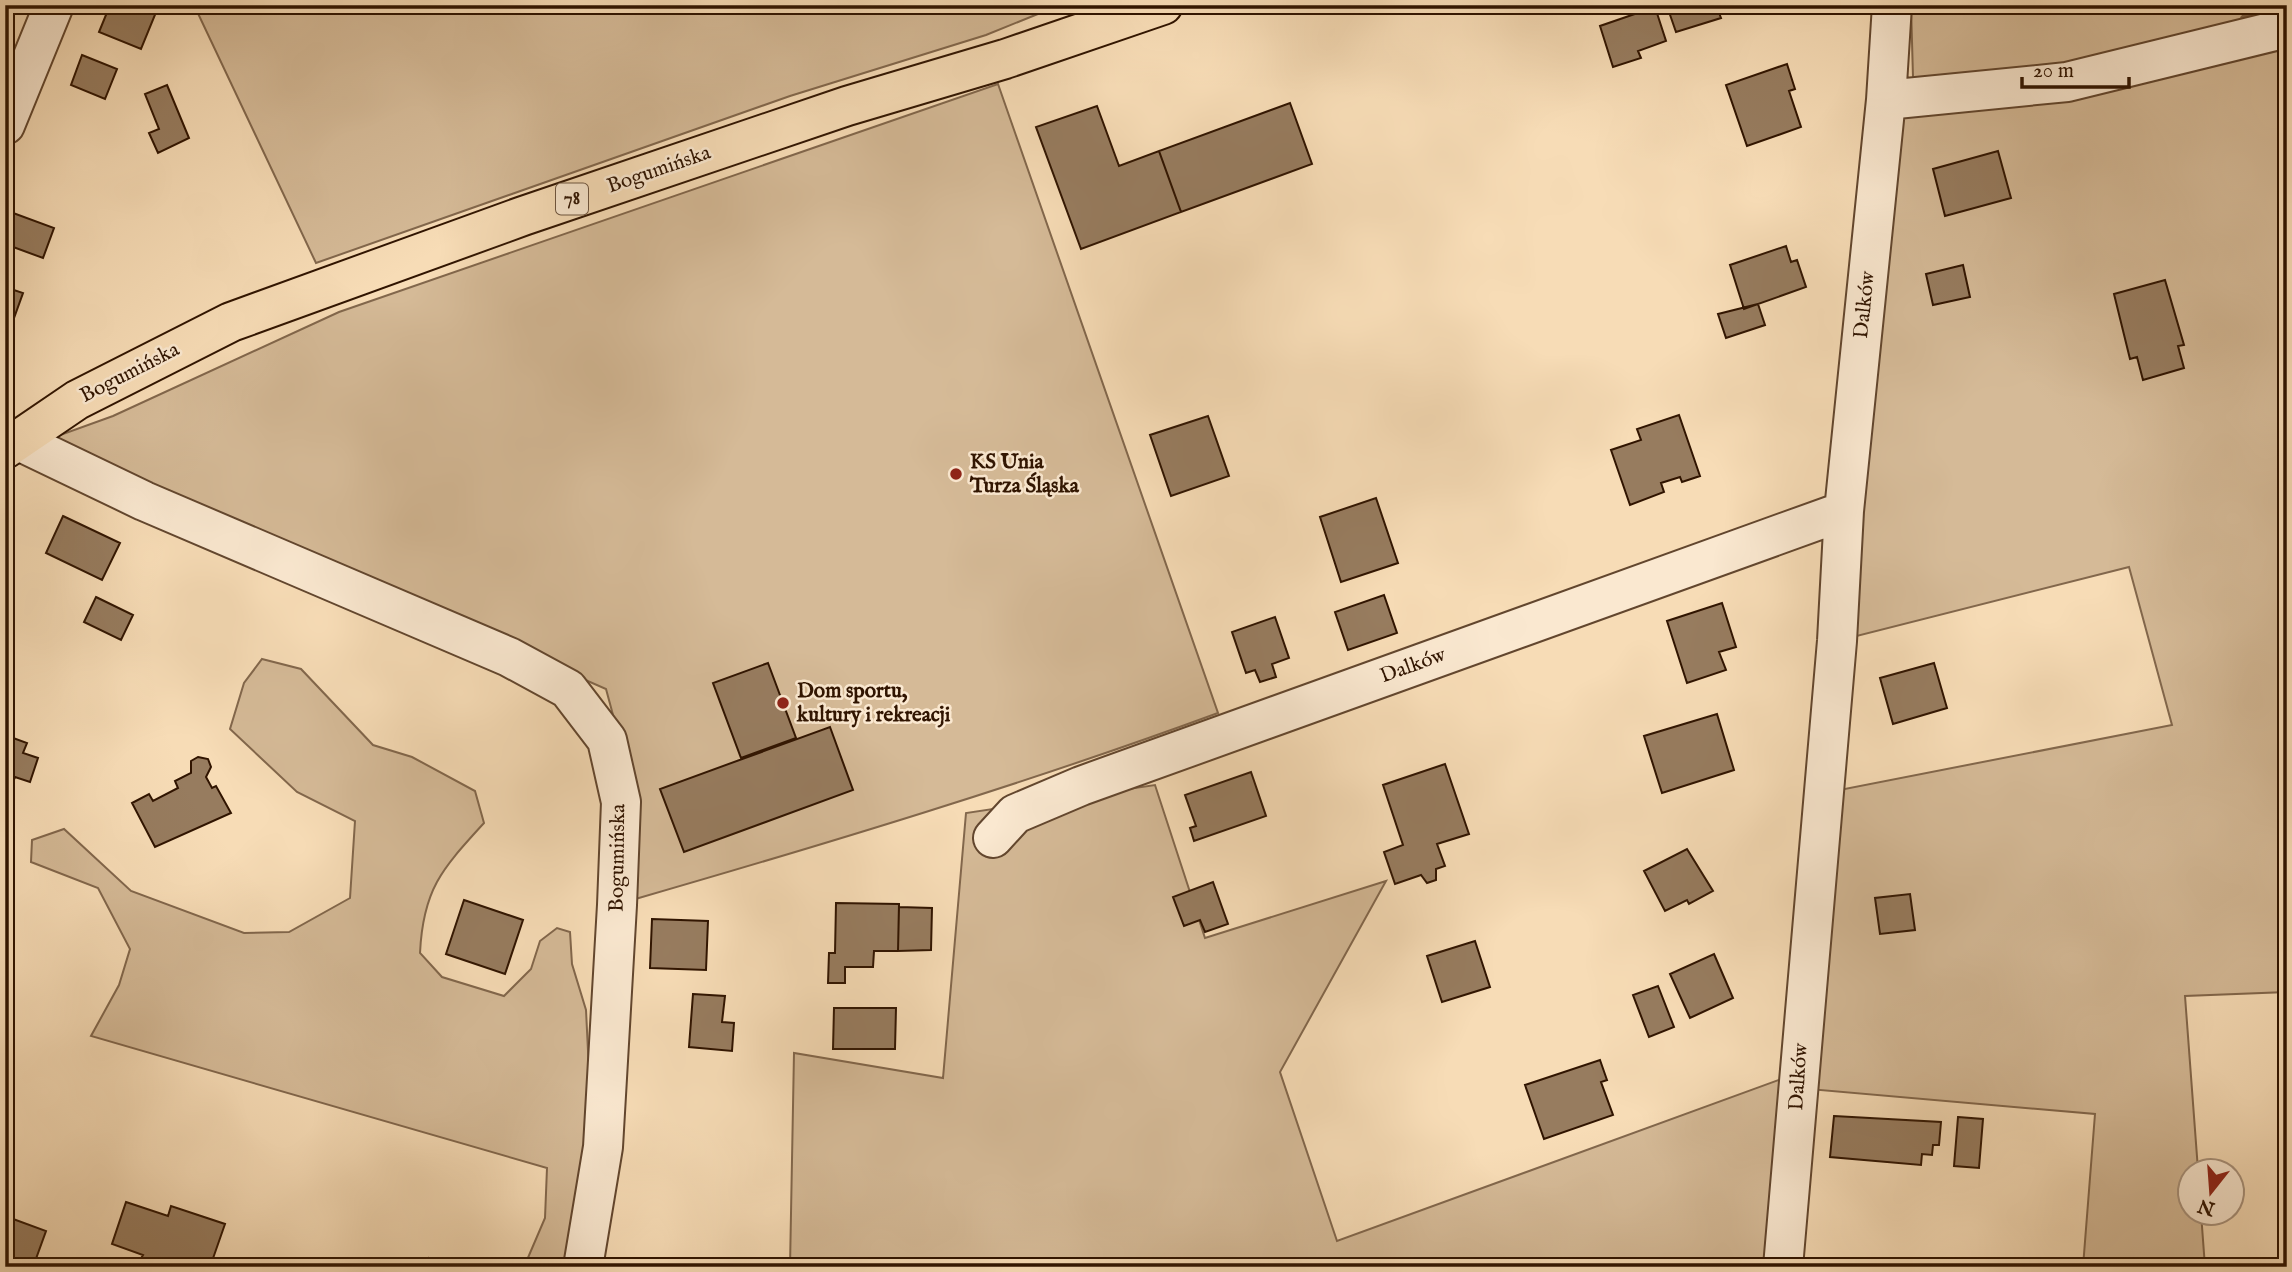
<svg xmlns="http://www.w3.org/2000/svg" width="2292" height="1272" font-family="'IM FELL English',serif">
<rect width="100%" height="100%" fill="#f7dcb6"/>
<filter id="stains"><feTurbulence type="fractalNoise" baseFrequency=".00286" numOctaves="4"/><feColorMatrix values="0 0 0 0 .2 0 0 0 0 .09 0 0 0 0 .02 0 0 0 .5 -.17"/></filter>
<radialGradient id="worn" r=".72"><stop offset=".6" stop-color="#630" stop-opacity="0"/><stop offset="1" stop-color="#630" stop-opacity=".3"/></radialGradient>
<path fill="#d5ba97" stroke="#82674c" stroke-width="2" d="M 194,5 L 1060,5 L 986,35 L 790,96 L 316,263 Z
M 1911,5 L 2287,5 L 2287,381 L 2282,382 L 2287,397 L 2287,992 L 2185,996 L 2198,1170 L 2190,1170 L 2190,1212 L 2201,1213 L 2205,1267 L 2083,1267 L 2095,1114 L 1798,1088 L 1779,1267 L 790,1267 L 794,1053 L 943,1078 L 966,813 L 1155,785 L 1205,938 L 1386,881 L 1280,1072 L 1337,1241 L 1798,1073 L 1824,793 L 2172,725 L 2129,567 L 1837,641 L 1886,100 L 2060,82 L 1913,77 Z
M 998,84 L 1218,713 C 1025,784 829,843 632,900 L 633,789 L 606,689 L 335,570 L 49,439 L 113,416 L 339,312 Z
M 262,659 L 301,669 L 373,745 L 412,757 L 475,791 L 484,823 C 442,869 423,889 420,953 L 442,977 L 504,996 L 531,969 L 540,941 L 557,928 L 570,932 L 572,964 L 586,1010 L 591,1112 L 568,1267 L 524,1267 L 545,1218 L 547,1168 L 91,1036 L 119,985 L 130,949 L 98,888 L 31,862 L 32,840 L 64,829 L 131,891 L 244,933 L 289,932 L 350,898 L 355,821 L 297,792 L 230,729 L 244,683 Z"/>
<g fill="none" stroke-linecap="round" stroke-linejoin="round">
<path stroke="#7f6348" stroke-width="10" d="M 2245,19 L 2287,7"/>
</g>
<path fill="#977c5f" stroke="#301400" stroke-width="2" d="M 110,5 L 159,5 L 141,49 L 99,32 Z
M 1680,5 L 1716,5 L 1721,18 L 1676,32 L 1668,9 Z
M 1655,7 L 1666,41 L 1638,51 L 1641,58 L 1613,67 L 1600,26 Z
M 82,55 L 117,69 L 105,99 L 71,85 Z
M 1787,64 L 1795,89 L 1789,91 L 1801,127 L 1747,146 L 1726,85 Z
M 167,85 L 189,138 L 158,153 L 149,133 L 159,129 L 145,94 Z
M 1290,103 L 1312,164 L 1181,212 L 1159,151 Z
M 1097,106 L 1119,166 L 1159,151 L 1181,212 L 1081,249 L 1036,127 Z
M 1998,151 L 2011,198 L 1945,216 L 1933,169 Z
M 5,210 L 54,228 L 43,258 L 5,244 Z
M 1786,246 L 1791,262 L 1797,260 L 1806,287 L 1744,309 L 1730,265 Z
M 1963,265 L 1970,297 L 1933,305 L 1926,274 Z
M 2165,280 L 2184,345 L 2178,346 L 2184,368 L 2143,380 L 2137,357 L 2130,359 L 2114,294 Z
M 5,287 L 23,293 L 5,343 Z
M 1758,304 L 1765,325 L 1726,338 L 1718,314 Z
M 1679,415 L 1700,476 L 1682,482 L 1680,477 L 1661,483 L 1664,492 L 1630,505 L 1611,450 L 1641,440 L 1637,429 Z
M 1208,416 L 1229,476 L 1171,496 L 1150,435 Z
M 1376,498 L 1398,563 L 1341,582 L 1320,517 Z
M 63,516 L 120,543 L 102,580 L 46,553 Z
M 1384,595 L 1397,633 L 1348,650 L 1335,612 Z
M 96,597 L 133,615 L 121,640 L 84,622 Z
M 1722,603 L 1736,647 L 1719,652 L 1726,670 L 1687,683 L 1667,621 Z
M 1275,617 L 1289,658 L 1272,664 L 1276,677 L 1260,682 L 1255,670 L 1246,673 L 1232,632 Z
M 768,663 L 796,738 L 741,758 L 713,683 Z
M 1934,663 L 1947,708 L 1893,724 L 1880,678 Z
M 1717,714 L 1734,770 L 1662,793 L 1644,736 Z
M 830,727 L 853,790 L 684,852 L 660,789 Z
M 5,735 L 27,743 L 23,753 L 38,758 L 30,782 L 15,777 L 11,788 L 5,786 Z
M 198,757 L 208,759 L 211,767 L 206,777 L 212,788 L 216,786 L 231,813 L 155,847 L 132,803 L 149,794 L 153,801 L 178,788 L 175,781 L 191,773 L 191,761 Z
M 1445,764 L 1469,834 L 1437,844 L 1445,866 L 1436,869 L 1436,880 L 1427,883 L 1421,875 L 1395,884 L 1384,852 L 1403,845 L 1383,785 Z
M 1251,772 L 1266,816 L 1194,841 L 1190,828 L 1196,826 L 1185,795 Z
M 1687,849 L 1713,891 L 1689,904 L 1687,900 L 1665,911 L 1644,871 Z
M 1213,882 L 1228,924 L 1205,932 L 1200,920 L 1184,926 L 1173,897 Z
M 1910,894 L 1915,930 L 1880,934 L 1875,898 Z
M 464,900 L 523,920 L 505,974 L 446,954 Z
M 836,903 L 899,904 L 898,951 L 874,951 L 873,967 L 845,967 L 845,983 L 828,983 L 829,953 L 835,953 Z
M 899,907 L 932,908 L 931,950 L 898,951 Z
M 652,919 L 708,921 L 706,970 L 650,968 Z
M 1475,941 L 1490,987 L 1442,1002 L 1427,956 Z
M 1714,954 L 1733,998 L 1690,1018 L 1670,974 Z
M 1658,986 L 1674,1027 L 1649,1037 L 1633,995 Z
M 693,994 L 725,996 L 722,1022 L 734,1023 L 732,1051 L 689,1047 Z
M 834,1008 L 896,1008 L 895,1049 L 833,1049 Z
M 1600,1060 L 1607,1080 L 1601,1082 L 1613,1115 L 1544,1139 L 1525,1085 Z
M 1834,1116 L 1941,1122 L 1939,1145 L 1933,1145 L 1932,1155 L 1922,1154 L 1921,1165 L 1830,1157 Z
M 1958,1117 L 1983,1119 L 1979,1168 L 1954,1166 Z
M 126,1202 L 168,1216 L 171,1206 L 225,1224 L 210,1267 L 171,1264 L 170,1267 L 136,1267 L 143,1255 L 112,1244 Z
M 5,1216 L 46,1231 L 33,1267 L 5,1266 Z
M 429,1258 L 451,1267 L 426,1267 Z
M 1905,1262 L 1941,1264 L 1940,1267 L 1904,1267 Z"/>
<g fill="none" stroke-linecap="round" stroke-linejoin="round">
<g stroke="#62462e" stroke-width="42">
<path id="minor" d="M 1886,100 L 2067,82 L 2287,28
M 5,125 L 54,5
M 17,440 L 144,501 L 509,657 L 568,689 L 607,740 L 621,802 L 617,905 L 603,1147 L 583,1267
M 993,838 L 1015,814 L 1081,786 L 1844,511
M 1783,1267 L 1837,641 L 1844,511 L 1886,100 L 1892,5"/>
</g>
<g stroke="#301400" stroke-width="42">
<path id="major" d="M 5,449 L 77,400 L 231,322 L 523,216 L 847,106 L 1005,59 L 1163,5"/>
</g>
<use href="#minor" stroke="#fae8d0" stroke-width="38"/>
<use href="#major" stroke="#f7dcb6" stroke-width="38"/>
</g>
<g fill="#8f2418" stroke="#fae8d0" stroke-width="2.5">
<circle cx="956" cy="474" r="7"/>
<circle cx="783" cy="703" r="7"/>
</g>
<g text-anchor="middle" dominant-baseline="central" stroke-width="5" stroke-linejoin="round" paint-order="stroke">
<rect fill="#fae8d0" stroke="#6d543e" stroke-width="2" x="556" y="183.5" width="32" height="31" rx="5"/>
<g font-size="19" font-weight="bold" fill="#301400">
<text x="572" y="199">78</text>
</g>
<g font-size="21" fill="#301400" stroke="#fae8d0">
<text transform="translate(659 170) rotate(-19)">Bogumińska</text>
<text transform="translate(1865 305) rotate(-84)">Dalków</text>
<text transform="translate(130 373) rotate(-27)">Bogumińska</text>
<text transform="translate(1413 666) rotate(-20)">Dalków</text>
<text transform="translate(618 858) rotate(-89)">Bogumińska</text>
<text transform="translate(1799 1077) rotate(-86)">Dalków</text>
</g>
<g font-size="21" font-weight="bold" fill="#301400" stroke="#fae8d0" text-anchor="start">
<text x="970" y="462">KS Unia<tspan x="970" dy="24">Turza Śląska</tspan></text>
<text x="797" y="691">Dom sportu,<tspan x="797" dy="24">kultury i rekreacji</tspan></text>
</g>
</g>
<rect width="2292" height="1272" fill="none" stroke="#f7dcb6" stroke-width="28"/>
<rect x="7" y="7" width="2278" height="1258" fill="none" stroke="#301400" stroke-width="3.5"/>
<rect x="14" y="14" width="2264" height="1244" fill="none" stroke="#301400" stroke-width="2"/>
<g transform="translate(2211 1192) rotate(197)"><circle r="33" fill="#fae8d0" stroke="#a9937d" stroke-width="2"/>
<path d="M0-5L12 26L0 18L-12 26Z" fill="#8f2418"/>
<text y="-10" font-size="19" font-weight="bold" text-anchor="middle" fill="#301400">N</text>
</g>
<path d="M2022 77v10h107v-10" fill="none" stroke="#301400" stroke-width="3.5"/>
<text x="2033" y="77" font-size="21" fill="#301400" stroke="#fae8d0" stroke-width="5" paint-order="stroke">20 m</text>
<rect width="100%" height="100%" filter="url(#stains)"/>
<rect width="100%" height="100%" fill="url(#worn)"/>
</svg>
